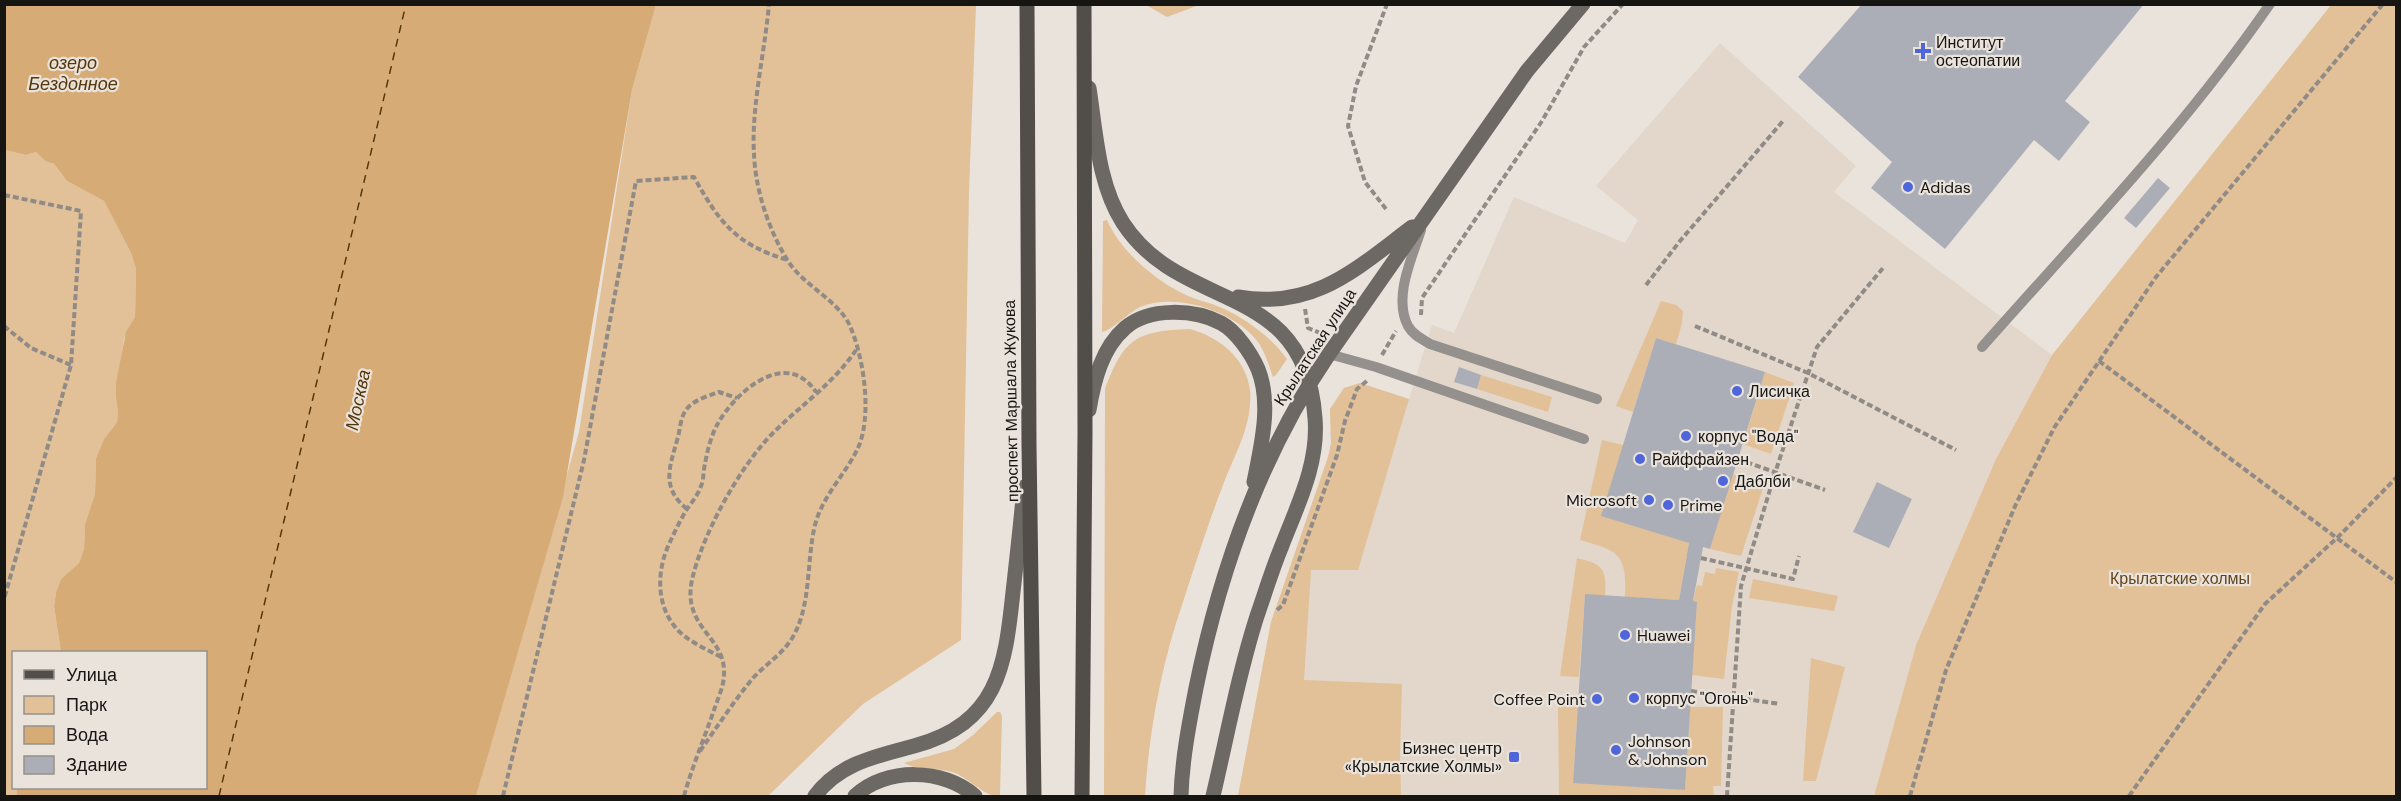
<svg xmlns="http://www.w3.org/2000/svg" width="2401" height="801" font-family="'DM Sans',sans-serif">
<rect width="100%" height="100%" fill="#eae3dc"/>
<path fill="#e2d7ca" d="M 1720,43 L 1856,166 L 1834,192 L 2052,355 L 1996,459 L 1916,645 L 1874,796 L 1238,796 L 1271,622 L 1328,457 L 1331,444 L 1330,409 L 1344,388 L 1360,383 L 1409,399 L 1432,325 L 1454,333 L 1514,197 L 1625,243 L 1638,220 L 1596,186 Z"/>
<path fill="#e2c098" d="M 656,5 L 976,5 L 969,192 L 961,640 L 863,704 L 768,796 L 476,796 L 579,432 L 632,90 Z
M 1146,5 L 1199,5 L 1167,17 Z
M 2331,5 L 2396,5 L 2396,796 L 1874,796 L 1916,645 L 1996,459 L 2052,355 Z
M 5,150 L 26,155 L 36,152 L 45,161 L 54,164 L 67,181 L 104,201 L 131,253 L 136,269 L 135,317 L 124,339 L 116,398 L 118,412 L 117,422 L 104,439 L 96,458 L 95,494 L 85,524 L 84,549 L 79,563 L 61,579 L 56,592 L 54,606 L 61,652 L 14,652 L 14,788 L 17,788 L 17,796 L 5,796 Z
M 1107,220 C 1120,250 1153,279 1182,293 C 1195,300 1209,302 1222,308 C 1245,318 1272,338 1287,359 L 1276,375 L 1273,377 C 1269,365 1265,352 1258,342 C 1235,311 1176,292 1140,307 C 1128,313 1111,331 1102,332 L 1103,221 Z
M 1661,301 L 1676,305 L 1683,311 L 1682,323 L 1676,344 L 1656,338 L 1633,412 L 1616,406 Z
M 1190,329 C 1219,337 1246,358 1250,390 C 1253,424 1235,454 1223,485 C 1208,524 1195,565 1182,605 C 1161,666 1149,732 1145,796 L 1104,796 L 1105,389 C 1124,339 1135,331 1190,329 Z
M 1765,372 L 1794,383 L 1771,454 L 1743,444 Z
M 1481,375 L 1552,397 L 1548,412 L 1477,389 Z
M 1360,383 L 1409,399 L 1358,570 L 1311,570 L 1304,680 L 1402,684 L 1400,754 L 1401,796 L 1238,796 L 1271,622 L 1328,457 L 1331,444 L 1330,409 L 1344,388 Z
M 1602,440 L 1623,445 L 1689,543 L 1679,600 L 1625,597 C 1627,554 1619,551 1580,540 Z
M 1733,474 L 1764,485 L 1741,556 L 1710,549 Z
M 1577,558 C 1603,564 1607,569 1605,596 L 1585,595 L 1579,677 L 1560,676 Z
M 1716,568 L 1739,572 L 1732,606 L 1724,679 L 1692,675 L 1697,602 L 1693,601 L 1697,585 L 1702,586 L 1705,572 L 1715,574 Z
M 1753,579 L 1838,596 L 1834,611 L 1749,598 Z
M 1811,658 L 1845,667 L 1816,781 L 1803,781 Z
M 1558,705 L 1578,705 L 1573,782 L 1685,790 L 1690,707 L 1723,707 L 1721,786 L 1713,786 L 1714,796 L 1559,796 Z
M 997,712 L 1000,712 L 1002,716 L 1000,796 C 984,797 970,779 955,773 C 939,767 918,771 904,763 L 954,749 L 973,735 Z"/>
<path fill="#d7ab76" d="M 5,4 L 656,5 L 632,90 L 563,497 L 476,796 L 17,796 L 17,788 L 206,788 L 206,652 L 61,652 L 54,606 L 56,592 L 61,579 L 79,563 L 84,549 L 85,524 L 95,494 L 96,458 L 104,439 L 117,422 L 118,412 L 116,398 L 116,383 L 126,332 L 135,317 L 136,269 L 131,253 L 104,201 L 67,181 L 54,164 L 45,161 L 36,152 L 26,155 L 5,150 Z"/>
<g fill="none" stroke-linecap="round" stroke-linejoin="round">
<path stroke="#55370c" stroke-width="1.5" stroke-dasharray="8 6" stroke-linecap="butt" d="M 219,796 L 406,4"/>
</g>
<path fill="#abaeb6" d="M 1862,4 L 2144,4 L 2065,101 L 2090,122 L 2059,161 L 2034,140 L 1945,249 L 1871,188 L 1892,162 L 1798,77 Z
M 2158,178 L 2170,188 L 2136,228 L 2124,218 Z
M 1656,338 L 1765,372 L 1710,549 L 1703,547 L 1693,601 L 1697,602 L 1685,790 L 1573,783 L 1585,594 L 1679,600 L 1689,543 L 1601,516 Z
M 1459,367 L 1481,375 L 1477,389 L 1454,382 Z
M 1877,482 L 1912,499 L 1889,548 L 1853,532 Z"/>
<g fill="none" stroke-linecap="round" stroke-linejoin="round">
<path stroke="#908b86" stroke-width="4" stroke-dasharray="6 3" stroke-linecap="butt" d="M 4,195 L 81,211 L 71,365 L 4,599
M 1386,209 L 1365,182 L 1348,126 L 1356,86 L 1387,4
M 1646,285 L 1680,241 L 1783,121
M 1305,309 L 1308,328 L 1325,335
M 1421,315 L 1422,298 L 1542,121 L 1584,47 L 1623,4
M 4,326 L 31,348 L 71,365
M 1695,326 L 1808,373 L 1956,450
M 1382,355 L 1396,331
M 2099,361 L 2396,582
M 1738,459 L 1825,490
M 687,509 C 660,487 670,466 678,437 C 680,429 681,416 686,410 C 693,400 708,396 719,392 L 737,398
M 1701,558 L 1793,579 L 1799,556
M 1277,610 L 1283,605 L 1337,455 L 1345,421 L 1357,389 L 1368,380
M 721,657 C 706,649 687,641 676,628 C 655,604 657,568 670,542 C 675,531 681,519 687,509 C 692,502 698,495 701,486 C 704,480 703,471 705,464 C 707,452 711,436 717,425 C 735,392 786,347 816,392
M 1691,691 L 1780,704
M 700,751 C 717,727 734,701 753,678 C 765,665 781,655 791,640 C 812,607 806,562 815,525 C 822,497 844,476 857,450 C 873,418 864,358 850,326 C 839,301 803,285 788,261 C 769,231 755,189 754,153 C 751,108 765,51 769,4
M 503,796 L 584,460 L 636,181 L 694,177 C 719,222 736,245 788,260
M 684,796 C 692,767 704,739 714,710 C 718,698 725,684 724,671 C 724,636 682,627 692,580 C 702,535 740,466 773,433 C 801,405 834,383 856,350
M 1727,796 L 1741,586 L 1775,473 L 1817,347 L 1883,268
M 1910,796 L 1946,670 L 2016,504 L 2054,428 L 2156,277 L 2383,4
M 2129,796 L 2265,604 L 2338,537 L 2396,478"/>
<path stroke="#93908d" stroke-width="10" d="M 1421,230 C 1412,258 1393,297 1408,326 C 1413,335 1422,339 1430,344 L 1597,399
M 1982,347 C 2081,235 2185,127 2270,4
M 1329,354 L 1376,367 L 1584,439"/>
<path stroke="#6c6964" stroke-width="15" d="M 1089,88 C 1096,133 1098,184 1123,223 C 1183,315 1305,278 1315,418 C 1319,464 1297,506 1281,548 C 1272,570 1265,593 1257,616 C 1238,675 1227,737 1213,796
M 1238,297 C 1314,310 1356,269 1412,227
M 1089,410 C 1094,380 1102,348 1125,328 C 1149,307 1194,309 1221,323 C 1236,331 1251,353 1258,369 C 1272,404 1261,446 1254,482
M 815,796 C 839,763 877,756 914,746 C 998,723 1005,668 1013,592 C 1017,557 1021,522 1024,487
M 855,796 C 885,767 944,768 975,796
M 1181,796 C 1182,760 1189,724 1196,688 C 1220,570 1261,454 1329,354 L 1527,71 L 1583,4"/>
<path stroke="#514d48" stroke-width="15" d="M 1027,4 L 1029,445 L 1034,796
M 1082,796 L 1085,433 L 1084,4"/>
</g>
<g fill="#4f66db" stroke="#eae3dc" stroke-width="2">
<path d="M1920 42h6v6h6v6h-6v6h-6v-6h-6v-6h6z"/>
<circle cx="1908" cy="187" r="6"/>
<circle cx="1737" cy="391" r="6"/>
<circle cx="1686" cy="436" r="6"/>
<circle cx="1640" cy="459" r="6"/>
<circle cx="1723" cy="481" r="6"/>
<circle cx="1649" cy="500" r="6"/>
<circle cx="1668" cy="505" r="6"/>
<circle cx="1625" cy="635" r="6"/>
<circle cx="1634" cy="698" r="6"/>
<circle cx="1597" cy="699" r="6"/>
<circle cx="1616" cy="750" r="6"/>
<rect x="1508" y="751" width="12" height="12" rx="3"/>
</g>
<g text-anchor="middle" dominant-baseline="central" stroke-width="4.5" stroke-linejoin="round" paint-order="stroke">
<g font-size="16" fill="#171512" stroke="#eae3dc" text-anchor="start">
<text x="1936" y="42">Институт<tspan x="1936" dy="18">остеопатии</tspan></text>
<text x="1920" y="187">Adidas</text>
<text x="1749" y="391">Лисичка</text>
<text x="1698" y="436">корпус "Вода"</text>
<text x="1652" y="459">Райффайзен</text>
<text x="1735" y="481">Даблби</text>
<text x="1637" y="500" text-anchor="end">Microsoft</text>
<text x="1680" y="505">Prime</text>
<text x="1637" y="635">Huawei</text>
<text x="1646" y="698">корпус "Огонь"</text>
<text x="1585" y="699" text-anchor="end">Coffee Point</text>
<text x="1628" y="741">Johnson<tspan x="1628" dy="18">&amp; Johnson</tspan></text>
<text x="1502" y="748" text-anchor="end">Бизнес центр<tspan x="1502" dy="18">«Крылатские Холмы»</tspan></text>
</g>
<g font-size="16" fill="#171512" stroke="#eae3dc">
<text transform="translate(1315 347) rotate(-57)">Крылатская улица</text>
<text transform="translate(1011 401) rotate(-91)">проспект Маршала Жукова</text>
</g>
<g font-size="16" fill="#63451c" stroke="#eae3dc">
<text x="2180" y="578">Крылатские холмы</text>
</g>
<g font-size="18" font-style="italic" fill="#55370c" stroke="#eae3dc">
<text x="73" y="63">озеро<tspan x="73" dy="21">Бездонное</tspan></text>
<text transform="translate(358 400) rotate(-78)">Москва</text>
</g>
</g>
<rect width="2401" height="801" fill="none" stroke="#171512" stroke-width="12"/>
<rect x="12" y="651" width="195" height="138" fill="#eae3dc" stroke="#96918b" stroke-width="1.5"/>
<rect x="24" y="670" width="30" height="9" fill="#514d48" stroke="#96918b" stroke-width="1.5"/>
<text x="66" y="681" font-size="18" fill="#171512">Улица</text>
<rect x="24" y="696" width="30" height="18" fill="#e2c098" stroke="#96918b" stroke-width="1.5"/>
<text x="66" y="711" font-size="18" fill="#171512">Парк</text>
<rect x="24" y="726" width="30" height="18" fill="#d7ab76" stroke="#96918b" stroke-width="1.5"/>
<text x="66" y="741" font-size="18" fill="#171512">Вода</text>
<rect x="24" y="756" width="30" height="18" fill="#abaeb6" stroke="#96918b" stroke-width="1.5"/>
<text x="66" y="771" font-size="18" fill="#171512">Здание</text>
</svg>
